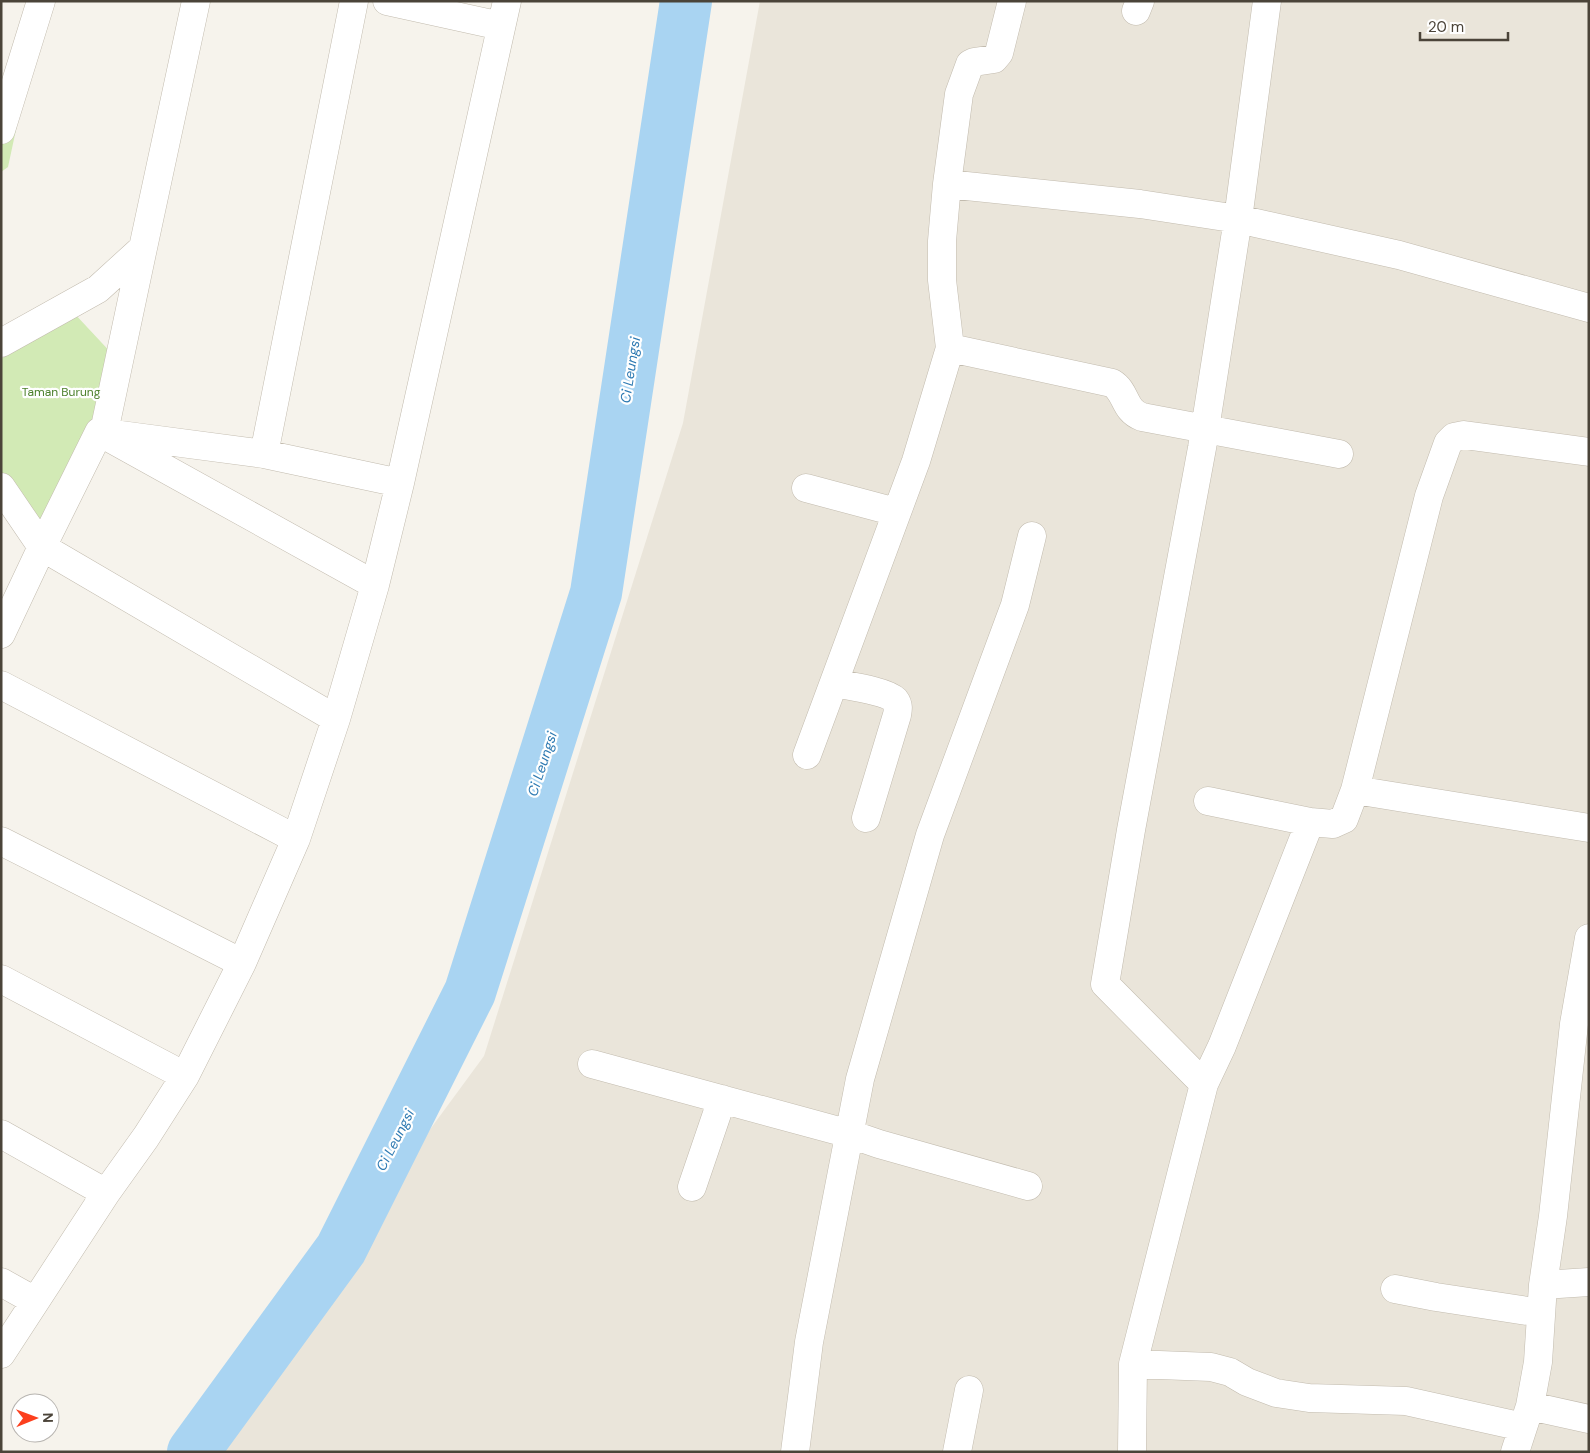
<svg xmlns="http://www.w3.org/2000/svg" width="1590" height="1453" font-family="'DM Sans',sans-serif">
<rect width="100%" height="100%" fill="#f6f3ec"/>
<path fill="#eae5da" d="M 760,1 L 1589,1 L 1589,1452 L 193,1452 L 484,1056 L 683,423 Z"/>
<path fill="#d2eab5" d="M 1,107 L 20,111 L 8,167 L 1,172 Z
M 73,312 L 129,372 L 44,558 L 1,483 L 1,359 Z"/>
<g fill="none" stroke-linecap="round" stroke-linejoin="round">
<path stroke="#a9d4f2" stroke-width="52" d="M 193,1452 L 341,1249 L 470,992 L 596,593 L 686,1"/>
<g stroke="#c2bbae" stroke-width="29">
<path id="minor" d="M 387,1 L 501,26
M 1136,11 L 1140,1
M 1,130 L 41,1
M 947,184 L 1140,204 L 1238,219 L 1399,255 L 1589,308
M 1,343 L 98,289 L 143,248 L 196,1
M 950,348 L 1112,383 C 1127,392 1123,410 1142,417 L 1339,454
M 113,434 L 264,454 L 400,483
M 264,454 L 354,1
M 1,487 L 42,547 L 336,719
M 806,488 L 896,512
M 375,585 L 400,483 L 507,1
M 1,634 L 42,547 L 99,432 L 104,432 L 143,248
M 834,683 C 848,686 886,691 895,700 C 899,705 898,710 897,715 L 866,818
M 1,685 L 296,839
M 807,755 L 916,461 L 950,348 L 942,280 L 942,241 L 947,184 L 959,94 L 970,64 L 974,62 L 994,59 L 999,53 L 1012,1
M 1355,790 L 1429,496 L 1448,443 L 1454,437 L 1464,435 L 1589,452
M 1208,801 L 1310,822 L 1333,824 L 1344,819 L 1355,790 L 1589,828
M 1,841 L 242,963
M 1,979 L 185,1076
M 592,1064 L 850,1134 L 879,1144 L 1028,1186
M 1204,1084 L 1222,1046 L 1310,822
M 1,1134 L 106,1193
M 692,1187 L 722,1099
M 1,1282 L 35,1301
M 1543,1285 L 1589,1282
M 1395,1289 L 1436,1297 L 1541,1313
M 1,1354 L 106,1193 L 146,1137 L 185,1076 L 242,963 L 296,839 L 336,719 L 375,585 L 99,432
M 1133,1364 L 1211,1367 L 1230,1372 L 1247,1382 L 1276,1393 L 1309,1398 L 1406,1401 L 1523,1427
M 1530,1406 L 1589,1419
M 795,1452 L 809,1342 L 860,1079 L 930,835 L 1015,605 L 1032,536
M 957,1452 L 969,1390
M 1132,1452 L 1133,1364 L 1204,1084 L 1105,984 L 1131,830 L 1202,448 L 1238,219 L 1267,1
M 1515,1452 L 1530,1406 L 1538,1362 L 1543,1285 L 1553,1216 L 1574,1024 L 1589,938"/>
</g>
<use href="#minor" stroke="#fff" stroke-width="28"/>
</g>
<g text-anchor="middle" dominant-baseline="central" stroke-width="4.5" stroke-linejoin="round" paint-order="stroke">
<g font-size="12" fill="#4a7f2a" stroke="#fff">
<text x="61" y="392">Taman Burung</text>
</g>
<g font-size="14" font-style="italic" fill="#2e7ab2" stroke="#fff">
<text transform="translate(630 370) rotate(-81)">Ci Leungsi</text>
<text transform="translate(542 764) rotate(-72)">Ci Leungsi</text>
<text transform="translate(395 1140) rotate(-63)">Ci Leungsi</text>
</g>
</g>
<rect width="1590" height="1453" fill="none" stroke="#4b4439" stroke-width="5"/>
<g transform="translate(35 1418) rotate(89)"><circle r="24" fill="#ffffff" stroke="#b7b4b0"/>
<path d="M0-4L9 19L0 12L-9 19Z" fill="#fc3f1d"/>
<text y="-8" font-size="14" font-weight="bold" text-anchor="middle" fill="#4b4439">N</text>
</g>
<path d="M1420 32v8h88v-8" fill="none" stroke="#4b4439" stroke-width="2.5"/>
<text x="1428" y="32" font-size="15" fill="#4b4439" stroke="#ffffff" stroke-width="4" paint-order="stroke">20 m</text>
</svg>
